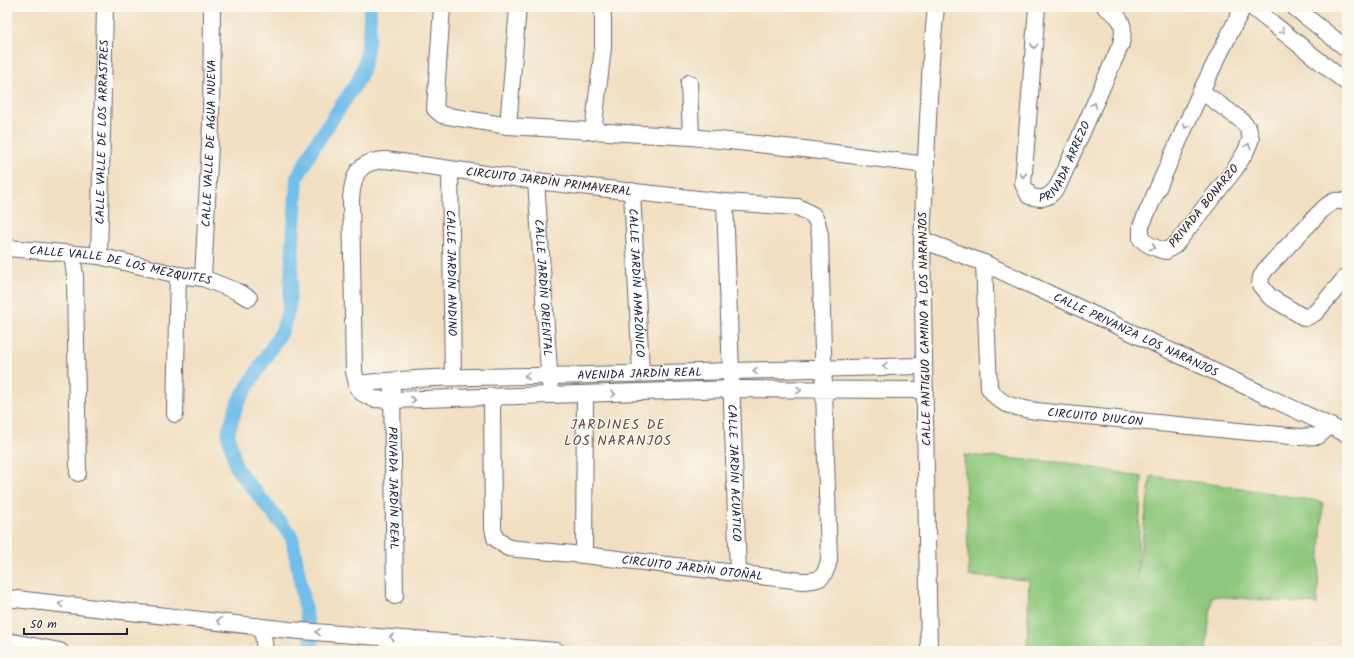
<svg xmlns="http://www.w3.org/2000/svg" width="1354" height="658" font-family="Kalam,sans-serif">
<rect width="100%" height="100%" fill="#fbf7ec"/>
<filter id="ink" filterUnits="userSpaceOnUse"><feTurbulence type="fractalNoise" baseFrequency=".025" numOctaves="2"/><feDisplacementMap in="SourceGraphic" scale="8" xChannelSelector="R" yChannelSelector="G"/><feConvolveMatrix kernelMatrix="1 2 1 2 8 2 1 2 1" color-interpolation-filters="sRGB"/></filter>
<filter id="wash" filterUnits="userSpaceOnUse"><feTurbulence type="fractalNoise" baseFrequency=".012" numOctaves="4" result="noise"/><feDisplacementMap in="SourceGraphic" scale="16" xChannelSelector="R" yChannelSelector="G"/><feGaussianBlur stdDeviation="0.9" result="paint"/><feColorMatrix in="noise" values="0 0 0 0 0 0 0 0 0 0 0 0 0 0 0 0 0 1.4 0 .05"/><feComposite in="paint" operator="in"/></filter>
<g filter="url(#wash)">
<rect width="100%" height="100%" fill="#f1dfc1"/>
<path fill="#8ec87c" stroke="#58755c" d="M 964,455 L 1068,463 L 1142,477 L 1136,582 L 1151,476 L 1234,487 L 1323,502 L 1317,604 L 1212,596 L 1206,651 L 1027,651 L 1029,580 L 969,576 Z"/>
<g fill="none" stroke-linecap="round" stroke-linejoin="round">
<path stroke="#70beea" stroke-width="14" d="M 313,651 L 292,537 L 236,468 L 228,433 L 238,402 L 282,331 L 289,308 L 297,178 L 315,145 L 359,79 C 368,57 370,31 370,7"/>
</g>
</g>
<g filter="url(#ink)">
<g fill="none" stroke-linecap="round" stroke-linejoin="round">
<g stroke="#6a646a" stroke-width="18">
<g id="minor">
<path d="M 442,7 L 435,109 L 442,115 L 508,126 L 691,137 L 804,149 L 926,165"/>
<path id="s1" d="M 1037,7 L 1023,184 L 1029,196 C 1044,201 1051,197 1059,184 L 1121,44 C 1126,25 1122,17 1105,7"/>
<path d="M 1252,7 L 1347,83"/>
<path d="M 1294,7 L 1347,49"/>
<path d="M 689,83 L 691,137"/>
<path d="M 1201,91 L 1241,120 L 1248,128 L 1251,139 L 1246,151 L 1235,169 L 1175,245 L 1166,251 C 1157,249 1148,246 1141,239 L 1141,226 L 1201,91 L 1243,7"/>
<path d="M 508,126 L 518,7"/>
<path d="M 593,132 L 603,48 L 603,7"/>
<path id="s2" d="M 450,170 L 453,376"/>
<path id="s3" d="M 536,181 L 550,385"/>
<path id="s4" d="M 632,191 L 641,373"/>
<path id="s5" d="M 725,202 L 738,573"/>
<path d="M 1347,203 C 1336,198 1331,202 1323,209 L 1265,270 L 1261,277 L 1260,285 L 1270,297 L 1305,318 L 1315,313 L 1347,276"/>
<path id="s6" d="M 922,240 L 984,263 L 1347,434"/>
<path id="s7" d="M 7,248 L 99,256 L 178,275 L 203,278 L 236,291 L 249,298"/>
<path d="M 72,254 L 75,276 L 78,473"/>
<path id="s8" d="M 99,256 L 105,7"/>
<path id="s9" d="M 984,263 L 989,388 C 1001,407 1016,407 1036,411 L 1300,437 L 1318,436 L 1330,426"/>
<path id="s10" d="M 203,278 L 211,125 L 212,7"/>
<path id="s11" d="M 357,384 C 434,375 511,377 589,375 C 700,372 812,368 924,366"/>
<path id="s12" d="M 392,390 L 395,596"/>
<path id="s13" d="M 492,396 L 493,528 L 495,538 L 508,548 L 584,555 L 802,581 C 821,581 825,578 829,560 L 824,390 L 820,235 L 817,222 L 813,215 L 798,207 L 725,202 L 536,181 L 386,160 C 358,161 353,174 351,199 L 354,372 L 358,388 L 362,393 L 374,399 L 392,400 L 732,389 L 925,390"/>
<path d="M 175,414 L 178,275"/>
<path d="M 584,555 L 585,395"/>
<path d="M 7,598 L 289,630 L 557,651"/>
<path d="M 257,626 L 263,634 L 265,651"/>
<path d="M 7,641 L 60,651"/>
<path d="M 929,651 L 922,240 L 931,59 L 936,7"/>
</g>
</g>
<use href="#minor" stroke="#fff" stroke-width="16"/>
</g>
<defs><path id="oneway-chevron" d="M-2-3.5L2.5 0L-2 3.5" fill="none" stroke-width="1.6" stroke-linecap="round" stroke-linejoin="round"/></defs>
<g stroke="#9c9ca7">
<use href="#oneway-chevron" transform="translate(1282 31) rotate(38)"/>
<use href="#oneway-chevron" transform="translate(1034 46) rotate(95)"/>
<use href="#oneway-chevron" transform="translate(1094 105) rotate(-66)"/>
<use href="#oneway-chevron" transform="translate(1186 126) rotate(114)"/>
<use href="#oneway-chevron" transform="translate(1248 146) rotate(-69)"/>
<use href="#oneway-chevron" transform="translate(1023 175) rotate(92)"/>
<use href="#oneway-chevron" transform="translate(1153 247) rotate(24)"/>
<use href="#oneway-chevron" transform="translate(885 366) rotate(179)"/>
<use href="#oneway-chevron" transform="translate(755 371) rotate(177)"/>
<use href="#oneway-chevron" transform="translate(527 376) rotate(180)"/>
<use href="#oneway-chevron" transform="translate(799 390) rotate(1)"/>
<use href="#oneway-chevron" transform="translate(613 394) rotate(-2)"/>
<use href="#oneway-chevron" transform="translate(413 400) rotate(-2)"/>
<use href="#oneway-chevron" transform="translate(61 604) rotate(-174)"/>
<use href="#oneway-chevron" transform="translate(219 621) rotate(-174)"/>
<use href="#oneway-chevron" transform="translate(318 632) rotate(-177)"/>
<use href="#oneway-chevron" transform="translate(392 637) rotate(-175)"/>
</g>
</g>
<g text-anchor="middle" dominant-baseline="central" stroke-width="3" stroke-linejoin="round" paint-order="stroke">
<g font-size="12" fill="#22223b" stroke="#fbf7ec">
<text stroke="none"><textPath href="#s8" startOffset="124">CALLE VALLE DE LOS ARRASTRES</textPath></text>
<text stroke="none"><textPath href="#s10" startOffset="135">CALLE VALLE DE AGUA NUEVA</textPath></text>
<text stroke="none"><textPath href="#s1" startOffset="248">PRIVADA ARREZO</textPath></text>
<text transform="translate(549 182) rotate(7)">CIRCUITO JARDÍN PRIMAVERAL</text>
<text transform="translate(1204 206) rotate(-51)">PRIVADA BONARZO</text>
<text stroke="none"><textPath href="#s7" startOffset="115">CALLE VALLE DE LOS MEZQUITES</textPath></text>
<text stroke="none"><textPath href="#s2" startOffset="103">CALLE JARDÍN ANDINO</textPath></text>
<text stroke="none"><textPath href="#s4" startOffset="92">CALLE JARDÍN AMAZÓNICO</textPath></text>
<text stroke="none"><textPath href="#s3" startOffset="107">CALLE JARDÍN ORIENTAL</textPath></text>
<text transform="translate(925 329) rotate(-91)">CALLE ANTIGUO CAMINO A LOS NARANJOS</text>
<text stroke="none"><textPath href="#s6" startOffset="234">CALLE PRIVANZA LOS NARANJOS</textPath></text>
<text stroke="none"><textPath href="#s11" startOffset="283">AVENIDA JARDÍN REAL</textPath></text>
<text stroke="none"><textPath href="#s9" startOffset="239">CIRCUITO DIUCON</textPath></text>
<text stroke="none"><textPath href="#s5" startOffset="271">CALLE JARDÍN ACUATICO</textPath></text>
<text stroke="none"><textPath href="#s12" startOffset="98">PRIVADA JARDÍN REAL</textPath></text>
<text stroke="none"><textPath href="#s13" startOffset="344">CIRCUITO JARDÍN OTOÑAL</textPath></text>
</g>
<g font-size="14" letter-spacing="1" fill="#5e4c4a" stroke="#fbf7ec">
<text x="618" y="425">JARDINES DE<tspan x="618" dy="16">LOS NARANJOS</tspan></text>
</g>
</g>
<rect width="1354" height="658" fill="none" stroke="#fbf7ec" stroke-width="24"/>
<path d="M24 628v6h103v-6" fill="none" stroke="#22223b" stroke-width="2"/>
<text x="30" y="628" font-size="12" fill="#22223b" stroke="#fbf7ec" stroke-width="3" paint-order="stroke">50 m</text>
</svg>
